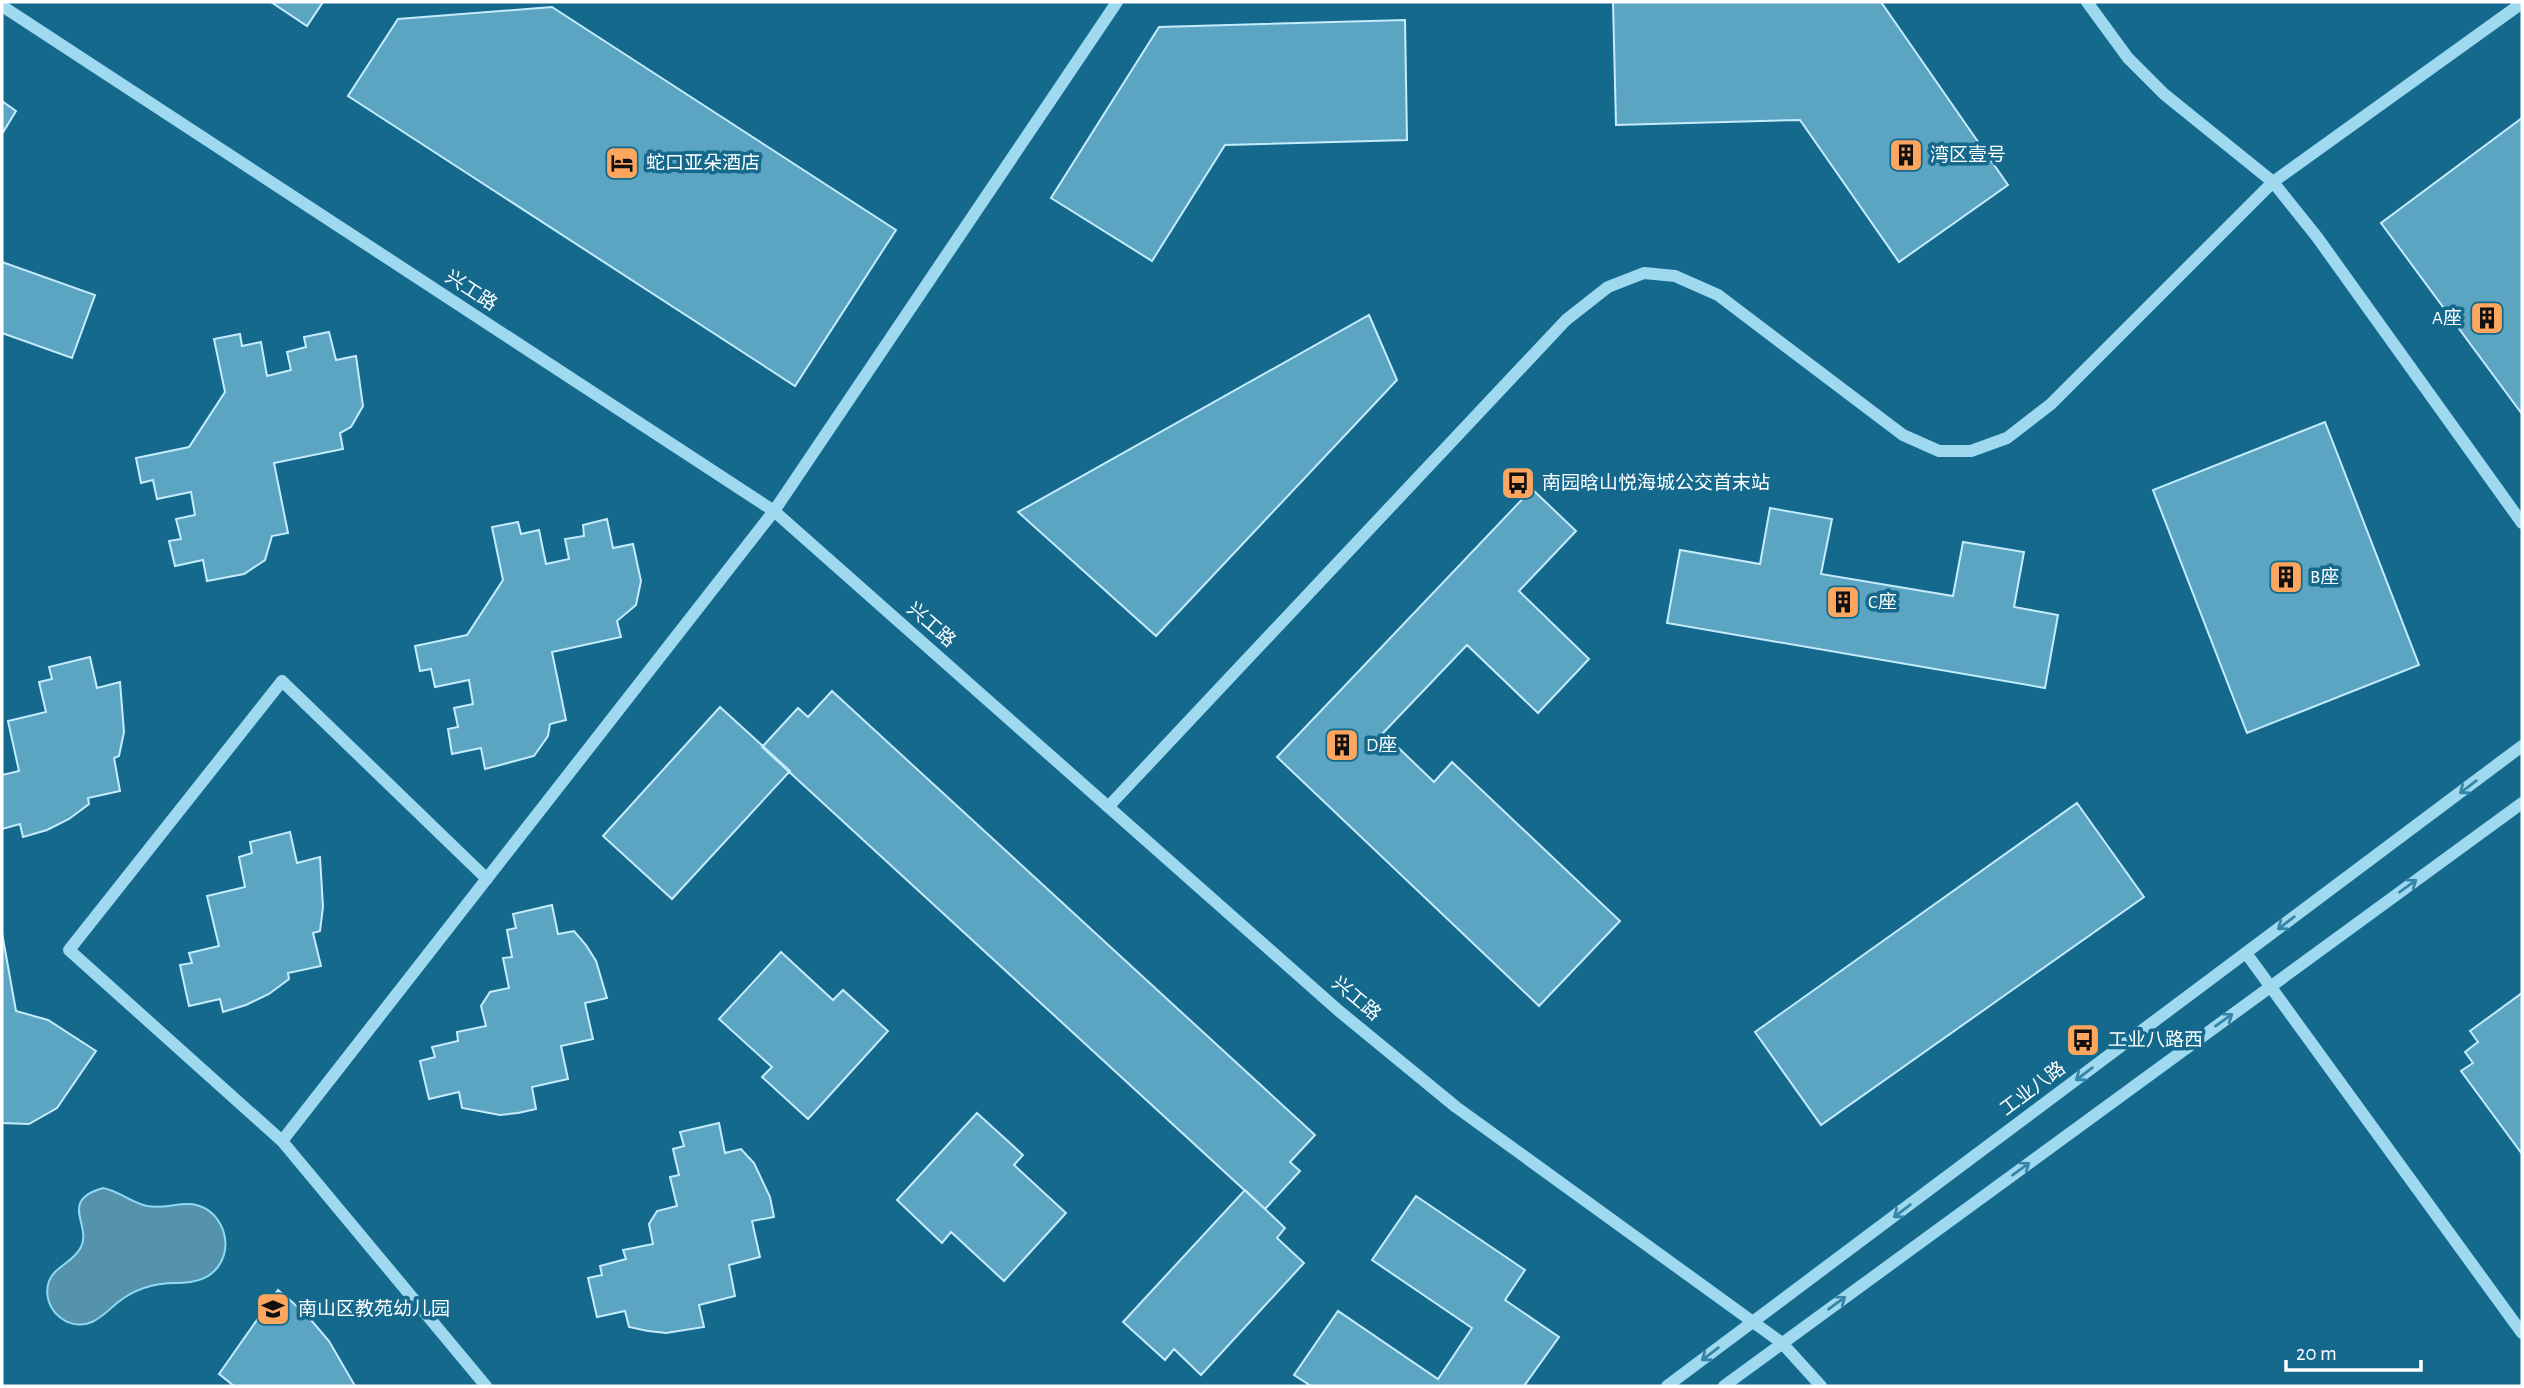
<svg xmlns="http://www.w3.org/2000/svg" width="2524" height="1388" font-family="'Alegreya Sans','Noto Sans SC',sans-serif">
<rect width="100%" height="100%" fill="#14698d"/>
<path fill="#5592ac" stroke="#90d9f3" stroke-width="2" d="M 103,1188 C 119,1191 130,1202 147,1206 C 162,1209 174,1204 188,1204 C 217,1204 234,1238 221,1262 C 212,1279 195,1283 176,1283 C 155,1283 134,1289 117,1303 C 109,1310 101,1318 92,1322 C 67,1333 40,1307 49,1281 C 55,1266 74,1262 81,1247 C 92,1225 58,1201 103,1188 Z"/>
<path fill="#5ba5c2" stroke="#c5ecfc" stroke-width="2" d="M 271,2 L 323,2 L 307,26 Z
M 1613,2 L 1881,2 L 2008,185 L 1899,262 L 1800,120 L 1616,125 Z
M 552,7 L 896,230 L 795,386 L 348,96 L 398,19 Z
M 1405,20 L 1407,140 L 1225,145 L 1152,261 L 1051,198 L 1159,27 Z
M 2,101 L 16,111 L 2,134 Z
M 2522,118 L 2522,414 L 2381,223 Z
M 2,262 L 95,295 L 72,358 L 2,333 Z
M 1369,315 L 1397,380 L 1156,636 L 1018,512 Z
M 329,332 L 336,360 L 356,356 L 363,406 L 351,427 L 340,433 L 343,449 L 274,463 L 288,533 L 272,536 L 265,560 L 244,574 L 207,581 L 203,560 L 175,566 L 169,541 L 181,539 L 176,519 L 195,515 L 191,492 L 157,499 L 153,480 L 141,483 L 136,458 L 189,447 L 225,392 L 214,339 L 240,334 L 242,346 L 261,342 L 267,376 L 291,370 L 287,352 L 306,347 L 304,337 Z
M 2325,422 L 2419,665 L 2247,733 L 2153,490 Z
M 1532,489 L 1576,531 L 1519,591 L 1589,659 L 1538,713 L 1467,645 L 1383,733 L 1434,782 L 1452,762 L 1620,921 L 1539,1006 L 1277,757 Z
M 1770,508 L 1832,519 L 1821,574 L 1953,596 L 1963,542 L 2024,552 L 2014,607 L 2058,615 L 2045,688 L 1667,623 L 1680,550 L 1760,564 Z
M 607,519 L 613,548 L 633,544 L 641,581 L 636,605 L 617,621 L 621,637 L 552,652 L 566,720 L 550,724 L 548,736 L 534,756 L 485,769 L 481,748 L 452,754 L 448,729 L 458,727 L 454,708 L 473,704 L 469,680 L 435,687 L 431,669 L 420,671 L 415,646 L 467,635 L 503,580 L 492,527 L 518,522 L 521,534 L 539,530 L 546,564 L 569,559 L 565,539 L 584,536 L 583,525 Z
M 90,657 L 97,688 L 120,682 L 124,732 L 119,756 L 114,758 L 120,791 L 88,798 L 89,804 L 69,819 L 47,830 L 23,837 L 20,824 L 2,829 L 2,775 L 19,771 L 8,721 L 46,712 L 39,682 L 52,679 L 49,667 Z
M 832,691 L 1315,1135 L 1290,1162 L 1300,1171 L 1265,1209 L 762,747 L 798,708 L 808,717 Z
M 720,707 L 790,771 L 672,899 L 603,836 Z
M 2077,803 L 2144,897 L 1821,1125 L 1755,1032 Z
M 290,832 L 297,863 L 320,857 L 323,907 L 320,931 L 313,933 L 321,966 L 288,973 L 289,979 L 269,994 L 246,1005 L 223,1012 L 220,999 L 189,1006 L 180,965 L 192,963 L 189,953 L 219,946 L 207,896 L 245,887 L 239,857 L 252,853 L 250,842 Z
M 552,905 L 558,934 L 574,931 L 586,945 L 596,961 L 607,998 L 585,1003 L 593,1039 L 561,1046 L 568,1079 L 532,1087 L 536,1109 L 518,1113 L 500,1115 L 462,1108 L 459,1092 L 429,1099 L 420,1061 L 435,1057 L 432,1047 L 458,1041 L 457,1032 L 486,1026 L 481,1006 L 490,992 L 509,988 L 503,958 L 512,957 L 507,930 L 516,928 L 513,914 Z
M 2,933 L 16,1011 L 48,1020 L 96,1051 L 57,1108 L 29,1124 L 2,1123 Z
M 781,952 L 833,1000 L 843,990 L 888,1031 L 808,1119 L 762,1077 L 772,1067 L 719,1019 Z
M 2522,993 L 2522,1154 L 2461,1071 L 2473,1063 L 2465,1052 L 2478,1042 L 2470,1031 Z
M 977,1113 L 1023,1155 L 1014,1165 L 1066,1213 L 1004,1281 L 951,1232 L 942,1243 L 897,1200 Z
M 719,1123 L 725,1153 L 741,1149 L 754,1163 L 770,1197 L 774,1217 L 752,1221 L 760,1257 L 729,1265 L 735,1296 L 699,1305 L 704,1327 L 666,1333 L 648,1331 L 629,1327 L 625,1311 L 597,1317 L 588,1278 L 602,1275 L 600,1266 L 626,1259 L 623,1250 L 653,1244 L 649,1224 L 657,1211 L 677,1206 L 670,1177 L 679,1175 L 673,1149 L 684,1146 L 680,1132 Z
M 1245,1190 L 1285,1228 L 1277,1238 L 1304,1263 L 1201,1375 L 1174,1349 L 1165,1360 L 1123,1322 Z
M 1416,1196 L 1525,1270 L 1505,1300 L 1559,1337 L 1524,1386 L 1311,1386 L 1294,1375 L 1338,1311 L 1438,1379 L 1472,1328 L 1372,1260 Z
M 278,1290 L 305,1313 L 329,1341 L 355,1386 L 234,1386 L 219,1374 Z"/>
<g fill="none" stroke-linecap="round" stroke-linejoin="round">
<path stroke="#9ed9f0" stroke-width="12" d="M 2087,2 L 2128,58 L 2164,94 L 2273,182 L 2317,237 L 2522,523
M 2,6 L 774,511 L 1339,1011 L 1456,1107 L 1782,1343 L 1821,1386
M 1108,807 L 1566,320 L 1608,287 L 1644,273 L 1675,276 L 1718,295 L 1903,435 L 1939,451 L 1971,451 L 2007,438 L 2051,404 L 2273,182 L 2522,3
M 2246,953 L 2522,1333
M 282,1141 L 774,511 L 1117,2
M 486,1386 L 282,1141 L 69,950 L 282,681 L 487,879
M 1667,1386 L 2522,746
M 1724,1386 L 2522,803"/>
</g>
<defs><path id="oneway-shaft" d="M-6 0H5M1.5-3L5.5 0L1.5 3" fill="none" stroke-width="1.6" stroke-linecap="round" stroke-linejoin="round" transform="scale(1.75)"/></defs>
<g stroke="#3685a6">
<use href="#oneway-shaft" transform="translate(2468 787) rotate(143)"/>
<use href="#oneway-shaft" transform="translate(2408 886) rotate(-36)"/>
<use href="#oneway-shaft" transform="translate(2286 923) rotate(143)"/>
<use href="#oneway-shaft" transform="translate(2224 1020) rotate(-36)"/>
<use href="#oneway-shaft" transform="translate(2084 1074) rotate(143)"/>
<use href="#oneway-shaft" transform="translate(2021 1169) rotate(-36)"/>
<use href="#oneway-shaft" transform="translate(1902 1211) rotate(143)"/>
<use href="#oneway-shaft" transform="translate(1837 1303) rotate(-36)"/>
<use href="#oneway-shaft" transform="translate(1710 1354) rotate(143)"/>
</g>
<defs>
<g id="building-square" transform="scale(1.75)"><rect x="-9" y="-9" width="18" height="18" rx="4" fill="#ffa65e" stroke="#14698d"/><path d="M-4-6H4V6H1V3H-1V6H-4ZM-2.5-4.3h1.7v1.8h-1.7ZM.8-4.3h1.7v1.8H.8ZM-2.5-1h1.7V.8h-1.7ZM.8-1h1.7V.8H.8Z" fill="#111"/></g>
<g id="hotel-square" transform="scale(1.75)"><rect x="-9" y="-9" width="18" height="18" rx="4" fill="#ffa65e" stroke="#14698d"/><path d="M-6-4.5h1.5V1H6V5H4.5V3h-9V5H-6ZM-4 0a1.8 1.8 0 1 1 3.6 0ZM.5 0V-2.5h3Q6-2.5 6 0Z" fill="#111"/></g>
<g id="bus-square" transform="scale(1.75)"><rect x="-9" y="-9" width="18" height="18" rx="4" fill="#ffa65e" stroke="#14698d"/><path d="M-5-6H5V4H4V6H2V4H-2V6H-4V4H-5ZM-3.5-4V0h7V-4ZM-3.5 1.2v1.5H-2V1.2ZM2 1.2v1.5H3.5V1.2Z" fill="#111"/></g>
<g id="school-square" transform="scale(1.75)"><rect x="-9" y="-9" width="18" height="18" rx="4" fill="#ffa65e" stroke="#14698d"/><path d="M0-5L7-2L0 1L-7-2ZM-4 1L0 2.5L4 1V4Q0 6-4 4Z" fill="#111"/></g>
</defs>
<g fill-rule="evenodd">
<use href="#building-square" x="1906" y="155"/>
<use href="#hotel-square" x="622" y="163"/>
<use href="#building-square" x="2487" y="318"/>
<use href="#bus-square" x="1518" y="483"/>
<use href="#building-square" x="2286" y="577"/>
<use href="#building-square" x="1843" y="602"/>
<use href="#building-square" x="1342" y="745"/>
<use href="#bus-square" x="2083" y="1040"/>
<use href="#school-square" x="273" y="1309"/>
</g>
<g text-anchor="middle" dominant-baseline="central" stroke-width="7" stroke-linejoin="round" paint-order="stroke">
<g font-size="19" fill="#fff" stroke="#14698d" text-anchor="start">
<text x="1930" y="155">湾区壹号</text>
<text x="646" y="163">蛇口亚朵酒店</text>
<text x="2462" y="318" text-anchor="end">A座</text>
<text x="1542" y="483">南园晗山悦海城公交首末站</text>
<text x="2310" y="577">B座</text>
<text x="1868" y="602">C座</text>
<text x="1366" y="745">D座</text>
<text x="2108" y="1040">工业八路西</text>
<text x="298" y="1309">南山区教苑幼儿园</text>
</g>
<g font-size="19" fill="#fff" stroke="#14698d">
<text transform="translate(471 291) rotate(33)">兴工路</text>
<text transform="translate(931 625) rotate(41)">兴工路</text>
<text transform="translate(1356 999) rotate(40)">兴工路</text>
<text transform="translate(2033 1089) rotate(-37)">工业八路</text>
</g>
</g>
<rect width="2524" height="1388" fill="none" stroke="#ffffff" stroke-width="7"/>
<path d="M2286 1360v10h135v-10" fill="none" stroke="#ffffff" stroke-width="3.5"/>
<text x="2296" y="1360" font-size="21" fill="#ffffff" stroke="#14698d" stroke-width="5" paint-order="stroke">20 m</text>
</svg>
